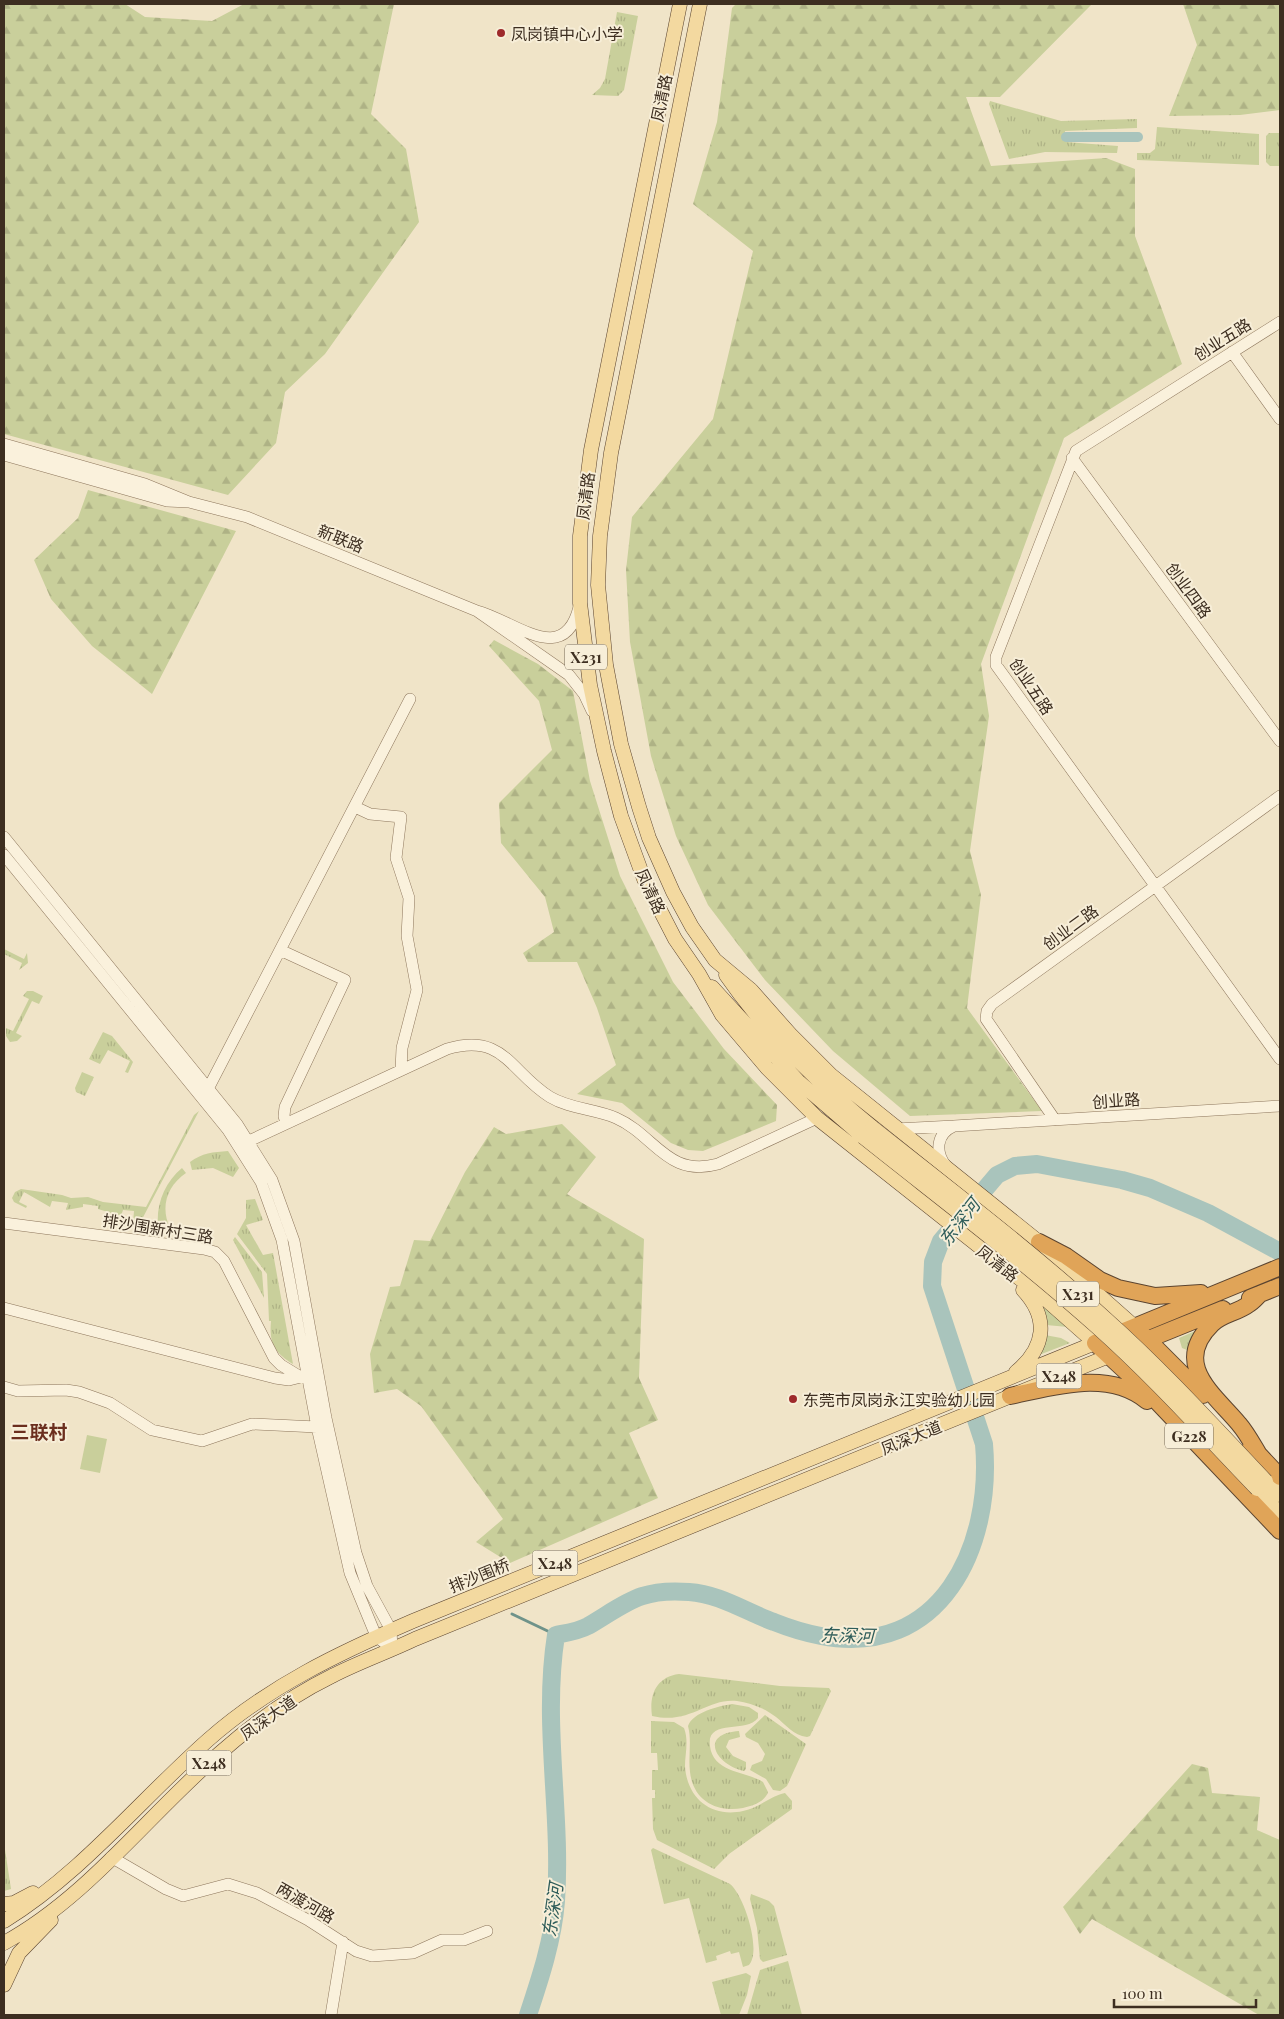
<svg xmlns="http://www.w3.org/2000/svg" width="1284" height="2019" font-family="'Playfair Display','Noto Sans SC',serif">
<defs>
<pattern id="grass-tufts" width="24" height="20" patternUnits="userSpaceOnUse" patternTransform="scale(1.25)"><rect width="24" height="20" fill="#c9cf9b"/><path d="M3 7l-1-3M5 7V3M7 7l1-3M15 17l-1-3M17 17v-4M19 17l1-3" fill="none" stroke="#aeb285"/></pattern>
<pattern id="forest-firs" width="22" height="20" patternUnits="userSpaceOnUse" patternTransform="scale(1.25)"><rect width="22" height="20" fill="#c9cf9b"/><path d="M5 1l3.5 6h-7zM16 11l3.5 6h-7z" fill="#aeb285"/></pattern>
</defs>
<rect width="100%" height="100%" fill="#f0e4c8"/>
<path fill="url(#grass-tufts)" d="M 617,12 L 638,16 L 624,90 L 618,96 L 592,95 L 600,88 L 605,79 Z
M 990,101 L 1061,121 L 1137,119 L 1137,128 L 1065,131 L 1066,142 L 1118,146 L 1117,153 L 1045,152 L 1009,159 L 989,104 Z
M 1157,127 L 1259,134 L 1259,165 L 1137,160 L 1137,153 L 1150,153 L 1155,149 Z
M 1269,133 L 1280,133 L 1280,166 L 1270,166 L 1266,162 L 1266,136 Z
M 4,949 L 24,959 L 27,953 L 28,963 L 19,970 L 22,963 L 4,954 Z
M 27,991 L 33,991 L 43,996 L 39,1004 L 32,1001 L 16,1033 L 22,1036 L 17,1041 L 10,1042 L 6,1036 L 6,1028 L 13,1031 L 29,999 L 23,996 Z
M 103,1032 L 112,1036 L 133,1062 L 128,1073 L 125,1072 L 130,1061 L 108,1050 L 100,1064 L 89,1059 Z
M 82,1072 L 94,1077 L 85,1096 L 76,1092 L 75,1088 Z
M 199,1111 L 140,1223 L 133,1223 L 134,1211 L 123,1210 L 121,1216 L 98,1209 L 98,1206 L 83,1204 L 83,1207 L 66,1210 L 68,1203 L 52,1201 L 50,1207 L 24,1192 L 19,1202 L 27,1206 L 26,1208 L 14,1202 L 12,1198 L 15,1192 L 21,1189 L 62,1195 L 71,1198 L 88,1197 L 103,1202 L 146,1207 L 194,1115 Z
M 228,1151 L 239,1168 L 233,1177 L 213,1168 L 192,1170 L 190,1162 C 202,1153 213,1152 228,1151 Z
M 182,1168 L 186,1173 C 167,1186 160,1207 170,1228 L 158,1226 C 156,1204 165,1182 182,1168 Z
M 255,1199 L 263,1220 L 246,1225 L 263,1255 L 273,1253 L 293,1364 C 274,1352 269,1343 271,1321 L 269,1321 L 267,1274 L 237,1234 L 246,1218 L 246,1200 Z
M 235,1237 L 262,1272 L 264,1298 L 233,1240 Z
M 1042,1304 L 1068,1327 L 1046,1325 Z
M 1200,1329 L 1192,1352 L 1182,1348 L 1179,1338 Z
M 1045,1335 L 1061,1338 L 1070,1343 L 1039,1355 Z
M 679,1674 L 780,1686 L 829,1688 L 831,1691 L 810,1736 L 807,1737 C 793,1735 786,1725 776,1717 C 765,1708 750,1703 737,1701 C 706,1698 691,1725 652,1716 C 649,1695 656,1677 679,1674 Z
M 732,1704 L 749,1707 L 758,1713 L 758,1718 C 746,1734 706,1718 710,1746 C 713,1773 746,1771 763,1782 L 768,1792 C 765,1802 752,1806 743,1808 C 716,1813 693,1800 690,1772 C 688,1756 692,1741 688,1726 C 693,1712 719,1706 732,1704 Z
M 765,1715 L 806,1744 L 787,1786 L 780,1791 L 773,1790 L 766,1779 L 750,1770 L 752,1765 L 762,1761 L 765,1754 L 758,1743 L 746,1737 L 745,1734 Z
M 651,1721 L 674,1722 L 684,1728 C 689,1741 685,1754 685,1766 C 687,1799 712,1818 743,1811 C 759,1808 770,1796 785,1793 L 792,1801 L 792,1809 L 729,1854 L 714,1869 L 657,1840 L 653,1829 L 652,1798 L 655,1798 L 655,1790 L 652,1790 L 652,1770 L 658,1770 L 657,1753 L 651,1753 Z
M 739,1731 L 740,1737 L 729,1740 L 726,1747 L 733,1756 L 746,1762 L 746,1769 L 744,1771 C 716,1765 698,1734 739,1731 Z
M 4,1843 L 11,1889 L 4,1891 Z
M 653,1848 L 730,1884 C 744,1895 762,1951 749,1965 L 743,1967 L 739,1952 L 731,1954 L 730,1951 L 716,1956 L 717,1960 L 706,1963 L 689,1898 L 664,1904 L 651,1850 Z
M 751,1894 L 769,1901 L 774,1906 L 787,1955 L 763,1962 L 760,1959 L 757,1928 L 750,1899 Z
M 788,1961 L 802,2015 L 747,2015 L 760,1970 Z
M 746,1973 L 751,1976 L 747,1995 L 739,2015 L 721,2015 L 712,1982 Z"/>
<path fill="url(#forest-firs)" d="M 4,4 L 125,4 L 145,17 L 212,21 L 244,4 L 394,4 L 371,114 L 406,149 L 419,222 L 325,354 L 285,392 L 276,443 L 228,495 L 4,434 Z
M 736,4 L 1092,4 L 1000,97 L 966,97 L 991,166 L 1106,158 L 1135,169 L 1135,236 L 1182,364 L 1064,438 L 981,664 L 989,716 L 970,851 L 981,895 L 967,1008 L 1042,1111 L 910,1116 L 833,1051 L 765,980 L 708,905 L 676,836 L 651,756 L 630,642 L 626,570 L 632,517 L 713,419 L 753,251 L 693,204 L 717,122 L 732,8 Z
M 1183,4 L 1280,4 L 1280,110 L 1240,115 L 1169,116 L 1197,45 Z
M 88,490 L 236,531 L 152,694 L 92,646 L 51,599 L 34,560 L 78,518 Z
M 494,640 L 538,664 L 573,691 L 590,781 L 620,876 L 673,982 L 724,1049 L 777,1105 L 776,1121 L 703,1151 L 688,1150 L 671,1143 L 622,1103 L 577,1094 L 616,1065 L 597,1008 L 577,962 L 528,962 L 523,953 L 554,932 L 545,897 L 501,843 L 499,803 L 552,750 L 539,701 L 489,646 Z
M 562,1124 L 596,1157 L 567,1194 L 644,1239 L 639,1378 L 658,1420 L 629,1433 L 658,1498 L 510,1563 L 476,1542 L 503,1519 L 421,1406 L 397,1389 L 374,1393 L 370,1354 L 390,1287 L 400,1286 L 414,1240 L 430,1241 L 465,1172 L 494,1127 L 506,1134 Z
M 1192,1764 L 1208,1768 L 1212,1793 L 1260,1797 L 1257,1830 L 1280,1840 L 1280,2015 L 1259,2015 L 1092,1919 L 1080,1934 L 1063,1907 Z"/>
<path fill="#c9cf9b" d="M 87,1435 L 107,1439 L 100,1473 L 80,1469 Z"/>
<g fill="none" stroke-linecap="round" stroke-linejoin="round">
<path stroke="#6f938a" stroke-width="3" d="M 512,1614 L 556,1635"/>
<path stroke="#a9c4bc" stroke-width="10" d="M 1066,137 L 1138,137"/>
<path stroke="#a9c4bc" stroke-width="18" d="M 528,2015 C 540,1979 553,1940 556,1901 C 562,1812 542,1724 556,1635 C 566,1633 579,1631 588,1626 C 627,1603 640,1588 689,1592 C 720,1594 746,1612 774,1622 C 789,1628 805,1633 821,1636 C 941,1659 993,1546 984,1444 L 932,1286 L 933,1262 L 941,1241 L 997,1175 L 1015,1166 L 1037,1164 L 1122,1180 L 1150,1188 L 1208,1213 L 1280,1252"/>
<g stroke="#8d765c" stroke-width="12">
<path id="minor" d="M 1280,322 L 1076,451 L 996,657 L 996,665 L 1280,1059
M 1232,352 L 1280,419
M 4,444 L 145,484 L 189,502 L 167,501 L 4,455
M 1072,458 L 1280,741
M 189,502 L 247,517 L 477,611
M 579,607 C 564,668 515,621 477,611 L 569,675 L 584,694 L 592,711
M 355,807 L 370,814 L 401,817 L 396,858 L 409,898 L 407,936 L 417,990 L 402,1048 L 401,1070
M 4,837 L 237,1124 L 272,1180 L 294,1241 L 326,1418 L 356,1553 L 367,1586 L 391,1630 L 392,1649 L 376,1636 L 350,1573 L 317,1427 L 282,1240 L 261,1182 L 228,1130 L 4,855
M 280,950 L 345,980 L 285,1107 L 284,1116 L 286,1123
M 208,1089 L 410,699
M 1055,1120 L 986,1019 L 987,1011 L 992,1004 L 1280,796
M 954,1126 L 1280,1106
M 896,1129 L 954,1126 C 936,1134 935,1152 946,1166
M 249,1141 L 447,1049 C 504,1032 510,1072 550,1097 C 570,1109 595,1109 616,1118 C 655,1135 667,1178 718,1164 L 817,1118
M 4,1223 L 204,1249 L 215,1252 L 224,1261 L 274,1358 L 281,1365 L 299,1376
M 4,1308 L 275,1378 L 289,1380 L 305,1376
M 4,1387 L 18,1391 L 66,1390 L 79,1392 L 110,1403 L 152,1430 L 202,1441 L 252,1424 L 317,1427
M 111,1857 L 166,1889 L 183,1896 L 228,1884 L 257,1893 L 308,1920 L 356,1951 L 372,1956 L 413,1953 L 442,1940 L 464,1940 L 487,1931
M 331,2015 L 343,1942"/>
</g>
<g stroke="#5b4430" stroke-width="15">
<path id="major" d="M 700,4 L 611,453 L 600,536 L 598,585 L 606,665 L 621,744 L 639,807 L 649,838 L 673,892 L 692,927 L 715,960 L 751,990 L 790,1034 L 831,1075 L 1039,1242 L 1135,1327
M 726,975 C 766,1033 817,1082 872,1127
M 712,987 L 798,1081 L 863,1137
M 1016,1372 C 1046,1347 1049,1318 1023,1290
M 1266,1481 L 1280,1495
M 1257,1489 L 1280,1514
M 4,1904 L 14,1903 L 33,1893
M 4,1921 C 82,1873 140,1800 208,1740 C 269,1686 339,1653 413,1621 L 1095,1343 L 1043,1297 L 817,1118 L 767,1068 L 722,1015 L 699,974 L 675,939 L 644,879 L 621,816 L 604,751 L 590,685 L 580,603 L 580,536 L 591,450 L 680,4
M 4,1943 C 88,1897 148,1815 220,1753 C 254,1723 291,1696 332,1676 C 359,1662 388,1652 415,1639 L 1109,1356
M 4,1985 L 19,1953 L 51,1920"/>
</g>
<g stroke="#5b4430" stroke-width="18">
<path id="highway" d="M 1039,1242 L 1066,1256 L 1100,1280 L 1118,1288 L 1155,1296 L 1201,1293
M 1280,1267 L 1095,1343 L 1146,1390 L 1280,1531
M 1250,1298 L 1280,1286
M 1135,1327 L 1203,1395
M 1139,1343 L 1223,1309
M 1010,1396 C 1054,1387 1108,1369 1147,1401
M 1251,1446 L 1280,1477
M 1258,1453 C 1252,1443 1246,1432 1239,1424 C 1214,1394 1171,1364 1212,1324 C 1222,1314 1237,1313 1249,1304 C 1253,1302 1257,1297 1260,1294"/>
</g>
<use href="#minor" stroke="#faf1dc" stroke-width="11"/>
<use href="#major" stroke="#f3d9a0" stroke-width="14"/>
<use href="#highway" stroke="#e0a458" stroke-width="16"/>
<g stroke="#5b4430" stroke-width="15" stroke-linecap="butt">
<path id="major-bridge" d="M 872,1127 C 951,1190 1032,1251 1106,1319 C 1163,1370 1214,1426 1266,1481
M 863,1137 C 942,1200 1023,1261 1098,1328 C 1154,1378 1205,1435 1257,1489"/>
</g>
<use href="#major-bridge" stroke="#f3d9a0" stroke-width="14"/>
</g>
<g fill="#9e2a2b" stroke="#f7eed8" stroke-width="2">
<circle cx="501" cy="33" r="5"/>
<circle cx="793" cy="1399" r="5"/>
</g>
<g text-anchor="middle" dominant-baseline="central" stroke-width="4" stroke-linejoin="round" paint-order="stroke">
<g fill="#f7eed8" stroke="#756857" stroke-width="1">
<rect x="565" y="644.5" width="42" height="25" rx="4"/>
<rect x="1057" y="1281.5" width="42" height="25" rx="4"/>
<rect x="1036.5" y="1363.5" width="45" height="25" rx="4"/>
<rect x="1165" y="1423.5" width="48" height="25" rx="4"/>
<rect x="532.5" y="1550.5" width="45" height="25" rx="4"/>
<rect x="186.5" y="1750.5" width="45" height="25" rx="4"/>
</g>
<g font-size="15" font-weight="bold" fill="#3d2e20">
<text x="586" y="657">X231</text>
<text x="1078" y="1294">X231</text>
<text x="1059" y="1376">X248</text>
<text x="1189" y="1436">G228</text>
<text x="555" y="1563">X248</text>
<text x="209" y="1763">X248</text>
</g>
<g font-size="16" fill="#3d2e20" stroke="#f7eed8" text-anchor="start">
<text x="511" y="33">凤岗镇中心小学</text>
<text x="803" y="1399">东莞市凤岗永江实验幼儿园</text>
</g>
<g font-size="16" fill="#3d2e20" stroke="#f7eed8">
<text transform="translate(661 98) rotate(-79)">凤清路</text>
<text transform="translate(1222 339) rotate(-32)">创业五路</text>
<text transform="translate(585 496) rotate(-83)">凤清路</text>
<text transform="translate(341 538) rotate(22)">新联路</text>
<text transform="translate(1189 590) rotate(54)">创业四路</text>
<text transform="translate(1032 686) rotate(56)">创业五路</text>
<text transform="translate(651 891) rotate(65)">凤清路</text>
<text transform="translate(1070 927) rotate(-36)">创业二路</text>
<text transform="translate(1116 1100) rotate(-4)">创业路</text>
<text transform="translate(158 1228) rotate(9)">排沙围新村三路</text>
<text transform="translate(998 1263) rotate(38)">凤清路</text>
<text transform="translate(911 1437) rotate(-22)">凤深大道</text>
<text transform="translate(479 1575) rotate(-22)">排沙围桥</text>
<text transform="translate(268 1717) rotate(-35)">凤深大道</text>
<text transform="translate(306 1902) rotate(30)">两渡河路</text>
</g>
<g font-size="18" font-style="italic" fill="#2f5d5a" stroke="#f7eed8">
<text transform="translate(959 1222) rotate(-52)">东深河</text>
<text transform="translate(847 1635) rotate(1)">东深河</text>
<text transform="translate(552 1910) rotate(-82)">东深河</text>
</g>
<g font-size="19" font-weight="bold" fill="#6b2e1e" stroke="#f7eed8">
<text x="39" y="1431">三联村</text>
</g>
</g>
<rect width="1284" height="2019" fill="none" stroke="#3d2e20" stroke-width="10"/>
<path d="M1114 1999v8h142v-8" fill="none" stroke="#3d2e20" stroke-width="2.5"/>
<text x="1122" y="1999" font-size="15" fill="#3d2e20" stroke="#f7eed8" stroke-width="4" paint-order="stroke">100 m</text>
</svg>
